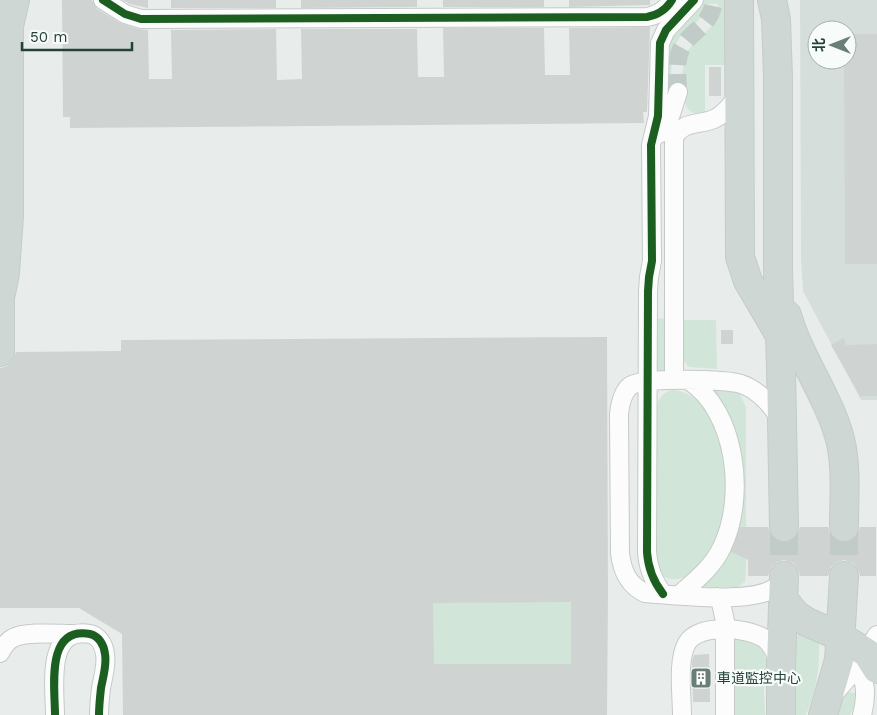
<svg xmlns="http://www.w3.org/2000/svg" width="877" height="715" font-family="'Work Sans','Noto Sans SC',sans-serif">
<rect width="100%" height="100%" fill="#e8edeb"/>
<path fill="#d6dedb" fill-rule="evenodd" d="M 800,0 L 877,0 L 877,400 L 861,400 L 803,291 L 801,259 ZM 817,30 L 847,30 L 847,60 L 817,60 Z"/>
<path fill="#d1e6d8" d="M 701,0 L 732,0 L 726,65 L 705,65 L 705,115 C 699,115 692,114 688,109 C 680,99 681,62 688,51 C 699,32 717,33 718,4 L 707,4 C 702,26 684,27 676,44 C 669,61 673,84 668,103 L 664,50 L 665,42 Z
M 667,318 L 666,369 L 662,373 L 656,368 L 653,319 Z
M 681,320 L 716,320 L 717,369 L 689,367 L 680,357 Z
M 705,385 L 739,392 L 746,407 L 746,570 L 745,582 L 737,587 L 696,587 L 739,486 Z
M 673,390 C 702,393 716,423 723,449 C 724,455 727,462 727,468 C 728,479 727,506 724,517 C 719,541 691,595 661,575 L 655,562 L 655,417 C 657,404 658,393 673,390 Z
M 576,578 L 577,678 L 161,680 L 161,580 Z
M 798,632 L 819,642 C 820,670 816,690 806,715 L 796,715 L 796,645 Z
M 730,637 L 751,640 L 763,651 L 767,661 L 764,691 L 765,715 L 730,715 Z
M 848,692 L 855,693 L 856,703 L 850,715 L 837,715 L 843,697 Z"/>
<path fill="#cfd4d2" fill-rule="evenodd" d="M 62,0 L 92,0 L 97,9 L 120,23 L 138,29 L 148,30 L 149,79 L 172,79 L 171,30 L 276,29 L 277,80 L 302,79 L 301,29 L 417,29 L 418,77 L 444,77 L 443,28 L 544,28 L 545,75 L 570,75 L 569,28 L 650,27 L 647,112 L 643,112 L 644,123 L 70,128 L 70,117 L 63,117 Z
M 123,0 L 148,0 L 148,8 L 130,4 Z
M 171,0 L 276,0 L 276,8 L 171,8 Z
M 301,0 L 417,0 L 417,7 L 301,8 Z
M 443,0 L 544,0 L 544,7 L 443,7 Z
M 569,0 L 650,0 L 650,5 L 569,7 Z
M 847,34 L 877,34 L 877,264 L 845,264 L 844,60 L 847,60 Z
M 709,67 L 721,67 L 721,96 L 709,96 Z
M 721,330 L 733,330 L 733,344 L 721,344 Z
M 607,337 L 608,594 L 607,715 L 123,715 L 122,634 L 79,608 L 0,608 L 0,368 L 7,366 L 13,360 L 16,352 L 121,351 L 121,340 ZM 571,602 L 571,664 L 434,664 L 433,603 Z
M 844,338 L 846,345 L 877,344 L 877,396 L 860,396 L 831,345 Z
M 740,527 L 768,527 L 771,535 L 776,540 L 784,543 L 792,540 L 797,535 L 800,527 L 828,527 L 830,534 L 836,540 L 844,543 L 852,540 L 857,535 L 860,527 L 876,527 L 876,576 L 860,576 L 858,569 L 853,563 L 844,560 L 837,562 L 831,567 L 828,576 L 800,576 L 798,569 L 793,563 L 784,560 L 777,562 L 771,567 L 768,576 L 748,576 L 748,560 L 731,552 Z
M 709,654 L 710,702 L 693,702 L 692,661 L 694,655 Z"/>
<g fill="none" stroke-linecap="round" stroke-linejoin="round">
<path stroke="#c1cbc8" stroke-width="18" stroke-dasharray="18 9" stroke-linecap="butt" d="M 678,92 C 678,78 675,62 681,49 C 690,31 708,28 713,6"/>
<path stroke="#c1cbc8" stroke-width="28" stroke-dasharray="28 14" stroke-linecap="butt" d="M 784,527 L 784,576
M 844,527 L 844,576"/>
<g stroke="#c5cac8" stroke-width="20">
<path id="minor" d="M 103,0 L 125,14 L 141,19 L 647,17 C 658,15 666,10 672,0
M 659,134 L 671,114 L 678,92
M 674,380 L 674,138 C 682,120 701,126 716,118 C 726,113 732,103 739,95
M 781,423 C 775,407 757,389 741,384 C 727,379 640,377 630,386 C 622,393 620,404 619,414 L 620,553 C 622,571 628,585 645,593 C 673,595 757,605 777,586 C 779,584 782,579 784,576
M 663,594 C 653,581 648,568 647,552 L 648,291 L 649,277 L 652,261 L 651,145 L 658,116 L 660,43 L 666,30 L 694,0
M 679,595 C 695,581 713,567 722,547 C 746,498 737,411 688,380
M 717,597 L 721,603 L 725,621 L 725,715
M 844,642 C 859,671 871,680 862,715
M 0,653 C 3,647 7,641 13,638 C 26,631 58,634 73,634
M 832,696 L 858,666 L 877,635
M 55,715 C 55,688 45,626 90,634 C 99,636 104,645 105,654 C 107,665 103,677 101,688 C 100,697 99,706 99,715
M 682,715 C 682,695 677,660 687,643 C 699,623 748,627 765,639 C 772,645 776,653 779,662"/>
</g>
<g stroke="#c3ccc9" stroke-width="30">
<path id="primary" d="M 739,0 L 740,257 L 748,281 L 779,334
M 772,0 L 776,19 L 778,77 L 778,271 L 781,368 L 784,527
M 5,44 L 15,0
M 0,275 L 0,352
M 1,293 L 5,273 L 9,216 L 9,26
M 787,315 C 799,358 828,395 840,439 C 847,467 844,498 844,527
M 783,599 L 796,615 L 807,622 L 841,637 L 867,653 L 877,669
M 781,715 L 781,666 L 784,576
M 823,715 L 839,660 L 844,576"/>
</g>
<use href="#minor" stroke="#fcfcfc" stroke-width="18"/>
<use href="#primary" stroke="#cfd7d5" stroke-width="28"/>
<g stroke="#f7fbf9" stroke-width="11">
<path id="cycleway" d="M 103,0 L 125,14 L 141,19 L 647,17 C 658,15 666,10 672,0
M 663,594 C 653,581 648,568 647,552 L 648,291 L 649,277 L 652,261 L 651,145 L 658,116 L 660,43 L 666,30 L 694,0
M 55,715 C 55,688 45,626 90,634 C 99,636 104,645 105,654 C 107,665 103,677 101,688 C 100,697 99,706 99,715"/>
</g>
<use href="#cycleway" stroke="#1b5e20" stroke-width="8"/>
</g>
<defs>
<g id="building-square" transform="scale(1.125)"><rect x="-9" y="-9" width="18" height="18" rx="4" fill="#697e78" stroke="#f7fbf9"/><path d="M-4-6H4V6H1V3H-1V6H-4ZM-2.5-4.3h1.7v1.8h-1.7ZM.8-4.3h1.7v1.8H.8ZM-2.5-1h1.7V.8h-1.7ZM.8-1h1.7V.8H.8Z" fill="#fff"/></g>
</defs>
<g fill-rule="evenodd">
<use href="#building-square" x="701" y="678"/>
</g>
<g text-anchor="middle" dominant-baseline="central" stroke-width="4.5" stroke-linejoin="round" paint-order="stroke">
<g font-size="14" fill="#24423a" stroke="#f7fbf9" text-anchor="start">
<text x="717" y="678">車道監控中心</text>
</g>
</g>
<g transform="translate(832 45) rotate(270)"><circle r="24" fill="#f7fbf9" stroke="#a3b1ad"/>
<path d="M0-4L9 19L0 12L-9 19Z" fill="#697e78"/>
<text y="-8" font-size="14" font-weight="bold" text-anchor="middle" fill="#24423a">北</text>
</g>
<path d="M22 42v8h110v-8" fill="none" stroke="#24423a" stroke-width="2.5"/>
<text x="30" y="42" font-size="15" fill="#24423a" stroke="#f7fbf9" stroke-width="4" paint-order="stroke">50 m</text>
</svg>
